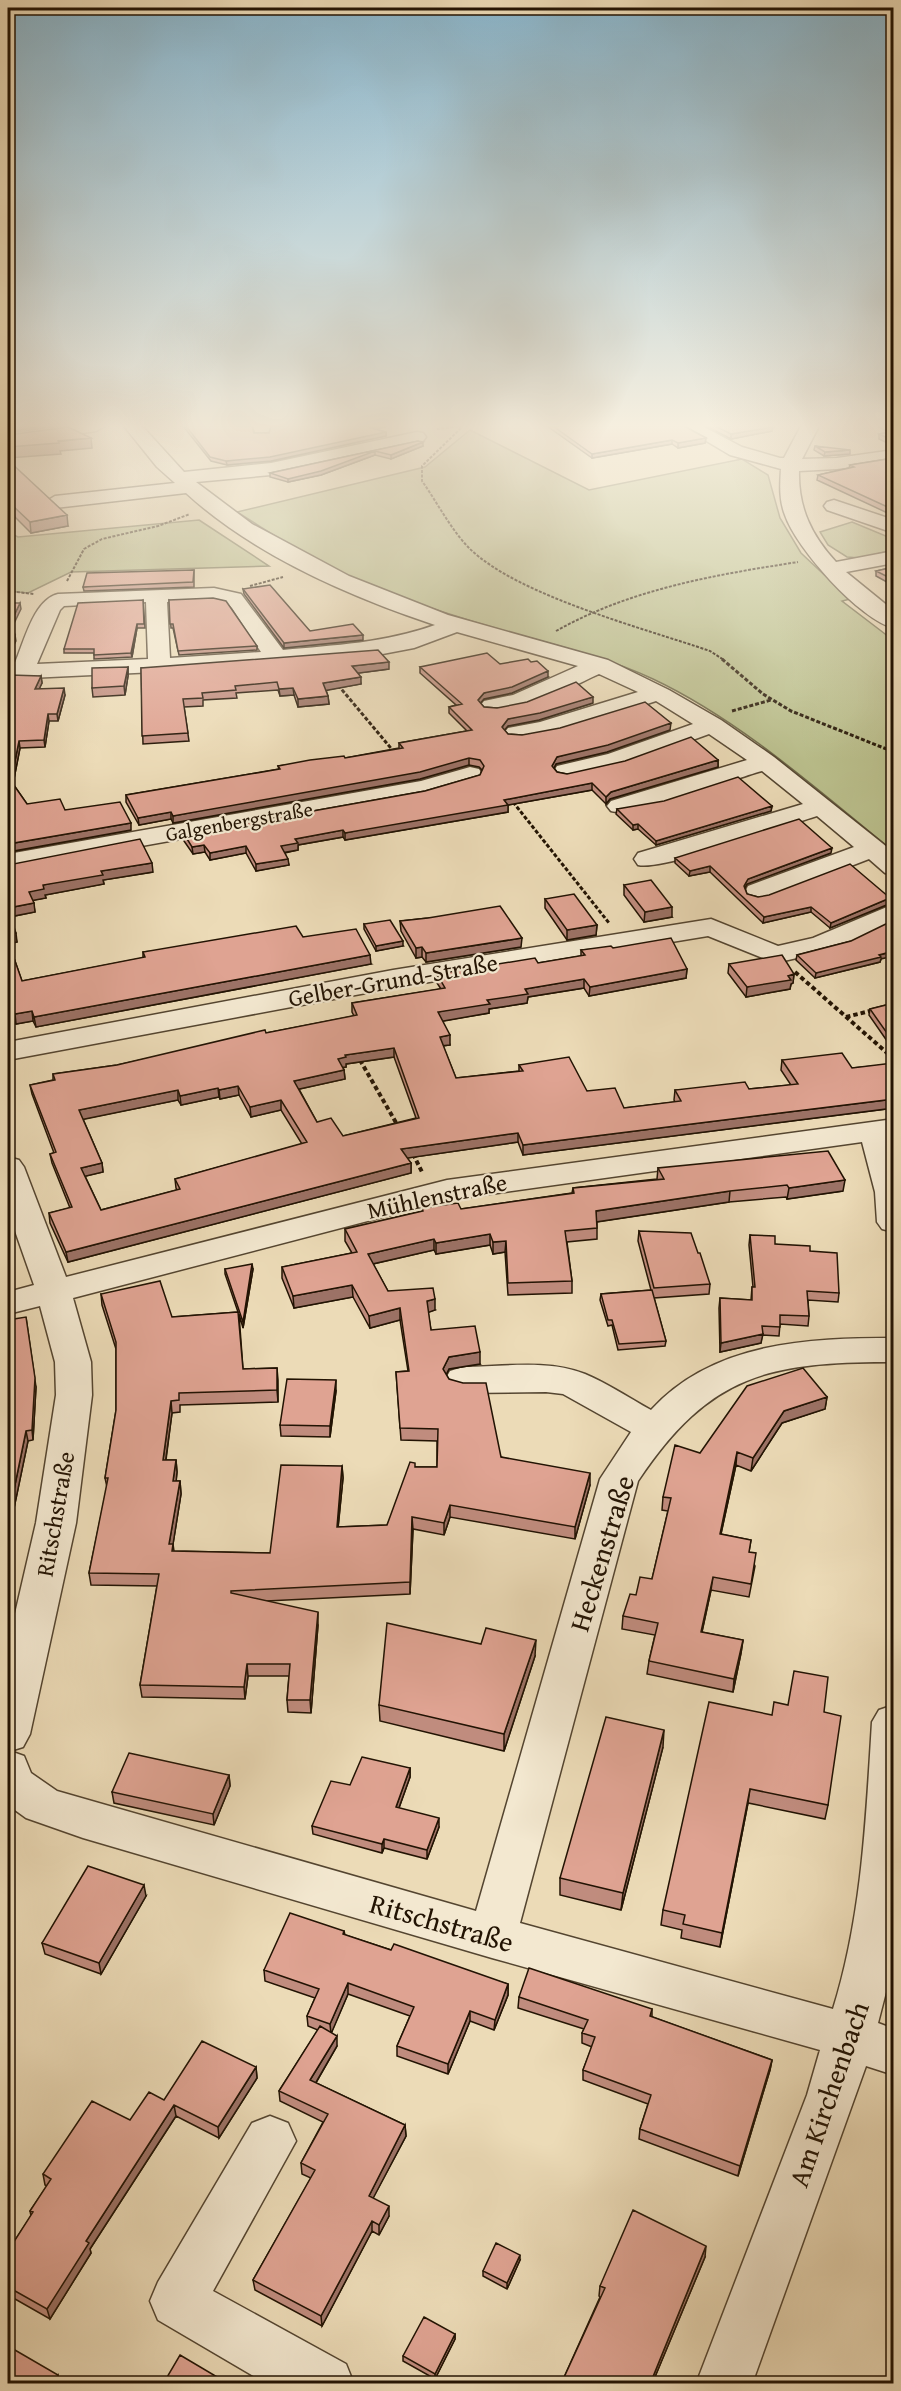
<svg xmlns="http://www.w3.org/2000/svg" width="901" height="2391" font-family="'Gentium Book Plus',serif">
<rect width="100%" height="100%" fill="#ecdbb7"/>
<filter id="stains"><feTurbulence type="fractalNoise" baseFrequency=".00333" numOctaves="4"/><feColorMatrix values="0 0 0 0 .2 0 0 0 0 .09 0 0 0 0 .02 0 0 0 .5 -.17"/></filter>
<radialGradient id="worn" r=".72"><stop offset=".6" stop-color="#630" stop-opacity="0"/><stop offset="1" stop-color="#630" stop-opacity=".3"/></radialGradient>
<path fill="#babf8c" stroke="#6e6948" stroke-width="1.5" d="M 470,430 L 589,490 L 742,459 L 768,475 L 780,518 L 801,553 L 850,599 L 842,601 L 893,640 L 893,851 C 819,791 740,720 653,679 C 593,651 526,639 462,618 C 416,604 370,587 327,566 C 296,550 266,530 237,512 L 425,467 Z
M 199,520 L 269,566 L 71,572 L 28,593 L 8,591 L 8,532 L 18,537 Z
M 852,522 L 893,539 L 893,550 L 860,558 L 847,557 L 828,545 L 820,532 Z"/>
<g fill="none" stroke-linecap="round" stroke-linejoin="round">
<g stroke="#544530" stroke-width="3">
<path id="minor" d="M 63,426 L 105,426 L 96,431 L 8,444 L 8,434 Z
M 124,426 L 142,426 L 184,472 L 271,463 L 417,432 L 423,433 L 426,437 L 423,441 L 271,475 L 196,482 L 252,524 L 349,576 L 448,615 L 608,660 L 669,690 L 721,720 L 774,757 L 882,843 L 894,853 L 894,875 L 885,873 L 869,859 L 768,898 L 758,900 L 748,898 L 745,892 L 748,886 L 854,847 L 817,816 C 783,826 664,871 638,865 L 634,859 L 638,853 L 803,804 L 762,771 C 728,780 640,818 611,811 L 607,806 L 611,801 L 747,760 L 709,734 L 624,765 L 566,778 L 557,776 L 554,771 L 557,766 L 608,754 L 693,724 L 656,701 C 623,711 538,746 508,738 L 504,733 L 508,728 L 540,722 L 638,692 L 599,674 C 570,687 515,719 484,711 L 480,706 L 484,701 L 513,695 L 578,666 L 457,632 L 414,648 L 372,656 L 219,669 L 8,679 L 8,665 L 14,665 C 24,643 33,600 58,594 L 214,588 L 241,594 L 283,650 C 335,645 385,643 435,625 C 348,596 254,555 186,493 L 55,508 L 48,506 L 45,502 L 55,496 L 175,483 L 157,467 ZM 214,600 L 227,603 L 232,608 L 261,652 L 170,658 L 167,602 ZM 146,602 L 148,659 L 37,664 L 60,610 L 64,606 Z
M 253,426 L 271,426 L 268,435 L 256,435 Z
M 681,426 L 702,426 L 742,447 L 780,458 L 784,458 L 801,426 L 819,426 L 802,459 L 837,458 L 894,450 L 894,461 L 837,469 L 799,471 C 798,507 811,535 836,562 L 894,551 L 894,563 L 846,572 L 894,611 L 894,628 C 860,620 796,548 785,515 C 779,500 780,485 781,469 L 730,455 Z
M 834,500 L 894,520 L 894,533 L 827,510 L 824,506 L 827,502 Z
M 470,767 L 479,769 L 482,774 L 479,779 L 425,795 L 8,870 L 8,854 L 421,781 Z
M 894,904 L 894,922 L 832,950 L 775,963 L 708,936 L 393,988 L 8,1060 L 8,1042 L 393,970 L 711,919 L 778,946 L 813,938 Z
M 894,1119 L 894,1232 L 882,1229 L 877,1222 L 875,1192 L 862,1142 L 448,1200 L 73,1298 L 91,1362 L 92,1395 L 76,1523 L 30,1734 L 23,1747 L 10,1751 L 24,1756 L 31,1773 L 57,1791 L 476,1911 L 600,1479 L 631,1432 L 563,1394 L 546,1392 L 463,1393 L 450,1389 L 445,1380 L 450,1371 L 463,1367 C 501,1367 548,1359 585,1374 C 607,1383 629,1398 651,1410 C 713,1342 808,1338 894,1338 L 894,1362 C 769,1362 710,1373 638,1481 L 520,1923 L 833,2009 C 862,1916 866,1819 872,1722 L 879,1710 L 894,1705 L 894,1961 L 878,2023 L 894,2029 L 894,2075 L 866,2066 L 752,2384 L 696,2384 L 807,2095 L 820,2050 L 492,1958 L 83,1838 L 26,1818 L 8,1805 L 8,1644 L 36,1523 L 56,1395 L 55,1362 L 40,1306 L 8,1314 L 8,1292 L 34,1285 L 8,1211 L 8,1157 L 19,1160 L 24,1167 L 66,1277 L 447,1180 Z
M 270,2116 L 288,2123 L 296,2141 L 213,2291 L 346,2364 L 354,2384 L 267,2384 L 158,2320 L 150,2301 L 158,2282 L 252,2123 Z"/>
</g>
<path stroke="#221303" stroke-width="2" stroke-dasharray="3 1.5" stroke-linecap="butt" d="M 461,428 L 422,466 L 422,481 C 437,502 451,530 470,549 C 519,596 643,628 710,651 L 724,660
M 437,429 L 462,426
M 67,581 L 84,549 L 102,539 L 158,526 L 190,514
M 250,586 L 283,577
M 8,591 L 34,594
M 556,631 C 631,589 714,575 798,562"/>
<path stroke="#221303" stroke-width="3" stroke-dasharray="4 2" stroke-linecap="butt" d="M 722,659 L 763,694 L 791,711 L 894,752
M 338,685 L 395,753
M 732,711 L 771,700
M 513,802 L 609,923"/>
<path stroke="#221303" stroke-width="4" stroke-dasharray="4.5 3" stroke-linecap="butt" d="M 795,972 L 894,1059
M 846,1017 L 874,1010
M 360,1060 L 398,1126
M 413,1154 L 423,1174"/>
<use href="#minor" fill="#f3e8d0" fill-rule="evenodd"/>
</g>
<path fill="#c08c7e" stroke="#221303" stroke-width="1.5" fill-rule="evenodd" d="M 183,426 L 252,426 L 254,433 L 377,430 L 386,432 L 386,436 L 271,461 L 227,465 L 211,461 Z
M 547,426 L 684,426 L 706,438 L 705,443 L 678,448 L 672,444 L 592,458 Z
M 706,426 L 771,426 L 773,427 L 772,431 L 731,439 Z
M 877,426 L 894,426 L 894,446 L 879,439 L 879,434 L 889,432 Z
M 418,441 L 423,446 L 391,459 L 375,455 L 321,475 L 288,482 L 270,477 L 270,473 Z
M 815,446 L 850,454 L 824,456 L 814,450 Z
M 894,458 L 894,516 L 817,480 L 818,475 L 849,468 L 850,465 Z
M 8,460 L 68,526 L 31,533 L 15,517 L 8,518 Z
M 894,567 L 894,586 L 876,576 L 876,571 Z
M 194,570 L 194,587 L 84,591 L 83,587 Z
M 243,589 L 310,631 L 363,640 L 284,648 L 244,594 Z
M 143,600 L 145,628 L 137,628 L 132,657 L 94,659 L 94,653 L 64,653 L 64,649 Z
M 169,600 L 257,646 L 257,650 L 179,655 L 173,628 L 171,628 Z
M 500,664 L 548,677 L 512,693 L 484,699 L 480,703 L 484,707 L 497,708 L 593,703 L 539,720 L 508,726 L 504,730 L 508,734 L 522,735 L 670,730 L 607,752 L 556,764 L 554,768 L 557,772 L 567,774 L 718,760 L 718,767 L 610,799 L 606,804 L 592,790 L 508,805 L 508,812 L 345,840 L 343,837 L 298,845 L 298,850 L 285,853 L 289,865 L 256,871 L 246,853 L 210,860 L 205,852 L 193,854 L 184,841 L 184,834 L 425,791 L 480,775 L 482,770 L 479,767 L 469,765 L 420,779 L 173,823 L 171,819 L 139,825 L 126,802 L 126,795 L 279,769 L 278,766 L 345,758 L 399,748 L 399,743 L 467,731 L 449,713 L 449,707 L 456,705 L 420,673 L 420,667 Z
M 128,667 L 128,676 L 125,695 L 93,697 L 92,688 Z
M 141,668 L 389,669 L 358,673 L 361,684 L 326,690 L 328,696 L 329,704 L 298,707 L 294,695 L 280,696 L 278,690 L 236,693 L 237,698 L 203,700 L 203,706 L 184,707 L 189,741 L 143,744 Z
M 41,676 L 42,683 L 39,689 L 65,695 L 58,721 L 49,721 L 45,747 L 20,748 L 13,784 L 27,804 L 65,810 L 131,830 L 8,852 L 8,683 Z
M 772,806 L 771,811 L 656,845 L 638,829 L 633,830 L 616,814 L 617,809 Z
M 831,853 L 747,884 L 745,888 L 747,894 L 758,897 L 889,904 L 830,928 L 811,912 L 763,923 L 710,872 L 689,876 L 675,863 L 675,858 Z
M 8,865 L 153,872 L 103,880 L 104,884 L 45,895 L 46,898 L 33,900 L 35,912 L 10,917 L 17,942 L 9,944 L 22,981 L 143,958 L 143,952 L 303,937 L 371,964 L 36,1027 L 33,1021 L 16,1024 L 13,1015 L 8,1016 Z
M 624,885 L 672,917 L 644,922 L 624,895 Z
M 545,899 L 597,925 L 596,935 L 567,940 L 545,908 Z
M 428,918 L 521,947 L 426,962 L 422,957 L 416,958 L 401,931 L 400,921 Z
M 364,924 L 403,946 L 376,951 L 364,929 Z
M 851,941 L 881,959 L 880,962 L 815,978 L 796,960 L 797,955 Z
M 613,948 L 687,969 L 686,978 L 589,996 L 584,988 L 528,997 L 527,1003 L 489,1009 L 489,1013 L 442,1021 L 450,1045 L 443,1046 L 456,1078 L 519,1071 L 519,1065 L 587,1091 L 624,1108 L 675,1102 L 674,1100 L 675,1090 L 749,1089 L 791,1085 L 781,1070 L 782,1060 L 852,1068 L 894,1064 L 894,1108 L 523,1155 L 518,1142 L 407,1158 L 411,1163 L 411,1173 L 68,1262 L 50,1223 L 49,1213 L 70,1208 L 52,1163 L 50,1154 L 54,1153 L 32,1094 L 30,1085 L 53,1080 L 53,1074 L 117,1065 L 266,1033 L 354,1016 L 352,1012 L 352,1003 L 441,989 L 437,983 L 437,974 L 538,963 L 581,956 L 581,950 ZM 394,1057 L 416,1118 L 343,1136 L 317,1122 L 299,1089 L 345,1079 L 344,1070 L 343,1067 L 346,1067 L 346,1064 ZM 239,1095 L 251,1117 L 281,1110 L 302,1144 L 175,1179 L 176,1188 L 177,1190 L 101,1210 L 85,1176 L 103,1172 L 102,1163 L 83,1119 L 178,1100 L 181,1105 L 219,1097 L 220,1099 Z
M 729,964 L 794,974 L 793,983 L 791,984 L 790,989 L 746,997 L 728,973 Z
M 894,1003 L 894,1051 L 869,1015 L 870,1009 Z
M 658,1168 L 843,1191 L 787,1199 L 786,1197 L 729,1202 L 597,1222 L 597,1239 L 567,1242 L 572,1281 L 572,1293 L 508,1295 L 505,1252 L 493,1254 L 490,1245 L 436,1254 L 434,1250 L 373,1264 L 388,1291 L 435,1310 L 428,1312 L 431,1330 L 480,1364 L 449,1369 L 446,1375 L 501,1457 L 590,1485 L 575,1539 L 450,1517 L 444,1535 L 413,1529 L 410,1594 L 266,1601 L 318,1625 L 311,1713 L 288,1712 L 287,1700 L 289,1676 L 248,1676 L 245,1699 L 142,1697 L 140,1685 L 157,1586 L 91,1585 L 89,1573 L 107,1487 L 105,1478 L 116,1410 L 116,1349 L 102,1305 L 101,1294 L 172,1317 L 238,1312 L 225,1274 L 225,1269 L 253,1269 L 243,1328 L 239,1314 L 243,1369 L 277,1368 L 278,1402 L 180,1405 L 180,1412 L 172,1413 L 166,1460 L 176,1460 L 177,1472 L 176,1481 L 180,1481 L 181,1494 L 173,1544 L 174,1551 L 270,1553 L 342,1466 L 343,1478 L 338,1527 L 387,1525 L 415,1467 L 437,1467 L 437,1441 L 401,1440 L 396,1372 L 408,1371 L 400,1320 L 370,1328 L 353,1297 L 294,1308 L 282,1278 L 282,1267 L 352,1253 L 345,1241 L 345,1229 L 422,1211 L 422,1208 L 461,1209 L 572,1193 L 573,1188 L 657,1179 Z
M 639,1231 L 710,1284 L 709,1294 L 654,1298 L 666,1341 L 665,1346 L 618,1350 L 612,1325 L 608,1326 L 600,1300 L 601,1294 L 651,1290 L 638,1241 Z
M 750,1235 L 775,1244 L 810,1251 L 839,1293 L 838,1302 L 808,1300 L 809,1316 L 808,1326 L 780,1324 L 779,1336 L 762,1335 L 761,1343 L 720,1352 L 719,1308 L 720,1298 L 751,1300 L 752,1287 L 753,1287 L 749,1245 Z
M 8,1320 L 36,1387 L 33,1440 L 28,1441 L 8,1537 Z
M 336,1391 L 330,1437 L 281,1436 L 280,1425 Z
M 827,1397 L 825,1409 L 782,1423 L 751,1471 L 736,1465 L 721,1534 L 751,1540 L 749,1552 L 755,1566 L 749,1597 L 711,1590 L 702,1632 L 743,1640 L 741,1653 L 733,1692 L 647,1674 L 649,1661 L 655,1635 L 622,1629 L 623,1616 L 636,1595 L 652,1579 L 668,1511 L 662,1510 L 663,1497 L 700,1453 Z
M 535,1656 L 504,1751 L 380,1721 L 379,1705 Z
M 824,1712 L 828,1805 L 825,1819 L 748,1803 L 720,1947 L 681,1938 L 682,1930 L 661,1925 L 663,1910 L 772,1715 Z
M 663,1747 L 621,1910 L 560,1895 L 560,1878 Z
M 410,1768 L 410,1777 L 399,1808 L 439,1827 L 427,1859 L 384,1848 L 382,1853 L 313,1834 L 312,1826 L 350,1785 Z
M 229,1775 L 230,1786 L 214,1825 L 114,1803 L 112,1792 Z
M 146,1896 L 101,1974 L 45,1954 L 42,1943 Z
M 344,1931 L 345,1935 L 391,1950 L 508,1984 L 508,1995 L 494,2030 L 470,2021 L 448,2074 L 397,2056 L 397,2046 L 410,2016 L 348,1994 L 331,2033 L 337,2046 L 316,2083 L 405,2125 L 406,2136 L 373,2198 L 389,2216 L 379,2235 L 372,2231 L 322,2326 L 255,2290 L 253,2280 L 311,2178 L 302,2174 L 301,2163 L 323,2122 L 280,2101 L 279,2091 L 318,2030 L 308,2026 L 307,2016 L 315,1998 L 265,1981 L 264,1970 Z
M 519,1997 L 652,2009 L 652,2017 L 772,2060 L 770,2070 L 738,2176 L 639,2139 L 640,2129 L 648,2104 L 583,2080 L 583,2070 L 592,2047 L 582,2043 L 582,2033 L 584,2029 L 518,2008 Z
M 256,2067 L 257,2078 L 219,2138 L 176,2116 L 90,2249 L 91,2253 L 50,2319 L 8,2295 L 8,2251 L 31,2216 L 30,2211 L 47,2186 L 45,2185 L 43,2174 L 164,2100 Z
M 705,2257 L 652,2384 L 561,2384 L 600,2297 L 599,2296 L 600,2286 Z
M 520,2260 L 507,2289 L 483,2276 L 483,2271 Z
M 455,2334 L 455,2339 L 435,2379 L 403,2361 L 403,2356 Z"/>
<path fill="#9c7266" stroke="#221303" stroke-width="1.5" d="M 8,426 L 46,426 L 8,432 L 8,434 Z
M 377,426 L 387,426 L 371,432 L 371,428 Z
M 773,427 L 772,431 L 731,439 L 731,434 Z
M 386,432 L 386,436 L 271,461 L 227,465 L 226,461 Z
M 91,438 L 92,448 L 60,451 L 61,454 L 8,458 L 8,447 Z
M 706,438 L 705,443 L 678,448 L 678,443 Z
M 672,440 L 672,444 L 592,458 L 592,454 Z
M 423,442 L 423,446 L 391,459 L 391,455 Z
M 850,450 L 850,454 L 824,456 L 825,452 Z
M 375,451 L 375,455 L 321,475 L 288,482 L 288,479 Z
M 13,506 L 15,517 L 8,518 L 8,507 Z
M 67,515 L 68,526 L 31,533 L 30,522 Z
M 20,603 L 21,609 L 8,636 L 8,628 Z
M 137,624 L 137,628 L 132,657 L 131,653 Z
M 15,635 L 16,641 L 8,657 L 8,649 Z
M 363,635 L 363,640 L 284,648 L 284,643 Z
M 389,662 L 389,669 L 352,674 L 352,666 Z
M 128,667 L 128,676 L 125,695 L 124,686 Z
M 548,671 L 548,677 L 512,693 L 484,699 L 478,706 L 478,700 L 484,693 Z
M 41,676 L 42,683 L 36,696 L 35,689 Z
M 361,677 L 361,684 L 323,691 L 323,683 Z
M 64,688 L 65,695 L 58,721 L 57,714 Z
M 293,688 L 294,695 L 280,696 L 279,689 Z
M 328,696 L 329,704 L 298,707 L 298,699 Z
M 593,697 L 593,703 L 539,720 L 508,726 L 502,733 L 502,727 L 508,719 Z
M 48,714 L 49,721 L 45,747 L 44,740 Z
M 671,723 L 670,730 L 607,752 L 556,764 L 552,772 L 552,766 L 557,757 Z
M 19,741 L 20,748 L 12,789 L 11,781 Z
M 469,758 L 469,765 L 420,779 L 173,823 L 173,816 Z
M 718,760 L 718,767 L 610,799 L 606,804 L 606,797 L 611,792 Z
M 592,783 L 592,790 L 508,805 L 508,812 L 345,840 L 345,833 L 504,800 Z
M 772,806 L 771,811 L 656,845 L 656,841 Z
M 171,812 L 171,819 L 139,825 L 138,818 Z
M 131,823 L 131,830 L 8,852 L 8,844 Z
M 638,824 L 638,829 L 633,830 L 633,825 Z
M 343,830 L 343,837 L 298,845 L 298,850 L 281,853 L 281,846 L 295,839 Z
M 204,845 L 205,852 L 193,854 L 192,847 Z
M 246,846 L 246,853 L 210,860 L 210,853 Z
M 832,848 L 831,853 L 747,884 L 743,891 L 744,886 L 748,879 Z
M 288,859 L 289,865 L 256,871 L 256,864 Z
M 152,863 L 153,872 L 103,880 L 104,884 L 45,895 L 46,898 L 30,901 L 29,892 L 43,885 L 101,871 Z
M 710,866 L 710,872 L 689,876 L 690,871 Z
M 890,898 L 889,904 L 830,928 L 831,923 Z
M 34,903 L 35,912 L 9,917 L 8,908 Z
M 672,907 L 672,917 L 644,922 L 645,912 Z
M 811,907 L 811,912 L 763,923 L 764,917 Z
M 597,925 L 596,935 L 567,940 L 567,930 Z
M 16,933 L 17,942 L 8,944 L 8,934 Z
M 522,938 L 521,947 L 426,962 L 426,953 Z
M 403,941 L 403,946 L 376,951 L 376,946 Z
M 422,947 L 422,957 L 416,958 L 416,948 Z
M 894,951 L 894,956 L 881,959 L 880,962 L 815,978 L 816,973 Z
M 370,955 L 371,964 L 36,1027 L 34,1017 Z
M 687,969 L 686,978 L 589,996 L 590,987 Z
M 794,974 L 793,983 L 791,984 L 790,989 L 746,997 L 747,987 Z
M 584,979 L 584,988 L 528,997 L 527,1003 L 489,1009 L 489,1013 L 438,1022 L 438,1012 L 487,1000 L 525,989 Z
M 8,1006 L 11,1006 L 13,1015 L 8,1016 Z
M 32,1011 L 33,1021 L 16,1024 L 15,1014 Z
M 450,1035 L 450,1045 L 440,1046 L 440,1037 Z
M 394,1048 L 394,1057 L 346,1064 L 346,1067 L 338,1068 L 338,1059 L 345,1055 Z
M 344,1070 L 345,1079 L 295,1090 L 294,1081 Z
M 238,1086 L 239,1095 L 220,1099 L 219,1090 Z
M 218,1088 L 219,1097 L 181,1105 L 180,1096 Z
M 178,1090 L 178,1100 L 80,1120 L 79,1110 Z
M 894,1099 L 894,1108 L 523,1155 L 523,1145 Z
M 281,1100 L 281,1110 L 251,1117 L 250,1107 Z
M 518,1133 L 518,1142 L 401,1159 L 401,1149 Z
M 102,1163 L 103,1172 L 82,1177 L 81,1168 Z
M 411,1163 L 411,1173 L 68,1262 L 66,1252 Z
M 845,1180 L 843,1191 L 787,1199 L 789,1188 Z
M 730,1191 L 729,1202 L 596,1222 L 596,1211 Z
M 490,1234 L 490,1245 L 436,1254 L 436,1243 Z
M 434,1239 L 434,1250 L 368,1265 L 368,1254 Z
M 506,1241 L 505,1252 L 493,1254 L 493,1242 Z
M 252,1264 L 253,1269 L 243,1328 L 243,1322 Z
M 352,1285 L 353,1297 L 294,1308 L 293,1296 Z
M 435,1299 L 435,1310 L 427,1313 L 427,1301 Z
M 400,1308 L 400,1320 L 370,1328 L 369,1316 Z
M 26,1317 L 36,1387 L 33,1440 L 32,1430 Z
M 763,1334 L 761,1343 L 720,1352 L 721,1343 Z
M 480,1352 L 480,1364 L 449,1369 L 443,1381 L 443,1369 L 449,1357 Z
M 277,1368 L 278,1380 L 278,1402 L 277,1390 Z
M 336,1380 L 336,1391 L 330,1437 L 330,1426 Z
M 827,1397 L 825,1409 L 782,1423 L 751,1471 L 753,1458 L 784,1411 Z
M 171,1401 L 172,1413 L 164,1472 L 163,1460 Z
M 26,1431 L 28,1441 L 8,1537 L 8,1519 Z
M 737,1452 L 736,1465 L 718,1547 L 720,1534 Z
M 176,1460 L 177,1472 L 175,1494 L 173,1481 Z
M 342,1466 L 343,1478 L 337,1539 L 337,1527 Z
M 590,1473 L 590,1485 L 575,1539 L 575,1527 Z
M 180,1481 L 181,1494 L 171,1557 L 169,1544 Z
M 450,1505 L 450,1517 L 444,1535 L 444,1523 Z
M 412,1517 L 413,1529 L 410,1594 L 410,1582 Z
M 12,1539 L 14,1548 L 8,1581 L 8,1562 Z
M 713,1577 L 711,1590 L 699,1645 L 701,1632 Z
M 318,1612 L 318,1625 L 311,1713 L 310,1700 Z
M 536,1640 L 535,1656 L 504,1751 L 504,1734 Z
M 743,1640 L 741,1653 L 733,1692 L 734,1679 Z
M 247,1664 L 248,1676 L 245,1699 L 244,1687 Z
M 664,1730 L 663,1747 L 621,1910 L 623,1893 Z
M 410,1768 L 410,1777 L 396,1816 L 396,1807 Z
M 229,1775 L 230,1786 L 214,1825 L 213,1814 Z
M 750,1789 L 748,1803 L 720,1947 L 722,1933 Z
M 439,1818 L 439,1827 L 427,1859 L 427,1850 Z
M 384,1839 L 384,1848 L 382,1853 L 382,1844 Z
M 144,1885 L 146,1896 L 101,1974 L 99,1963 Z
M 348,1983 L 348,1994 L 331,2034 L 330,2024 Z
M 508,1984 L 508,1995 L 494,2030 L 495,2020 Z
M 470,2011 L 470,2021 L 448,2074 L 448,2064 Z
M 337,2036 L 337,2046 L 311,2091 L 310,2080 Z
M 772,2060 L 770,2070 L 738,2176 L 740,2166 Z
M 256,2067 L 257,2078 L 219,2138 L 218,2127 Z
M 174,2105 L 176,2116 L 90,2249 L 91,2253 L 50,2319 L 47,2309 L 86,2241 Z
M 405,2125 L 406,2136 L 369,2206 L 369,2196 Z
M 389,2206 L 389,2216 L 379,2235 L 379,2225 Z
M 372,2221 L 372,2231 L 322,2326 L 321,2316 Z
M 706,2246 L 705,2257 L 652,2384 L 650,2384 Z
M 520,2255 L 520,2260 L 507,2289 L 507,2283 Z
M 455,2334 L 455,2339 L 435,2379 L 435,2374 Z
M 58,2375 L 60,2384 L 52,2384 Z"/>
<path fill="#dfa392" stroke="#221303" stroke-width="1.5" fill-rule="evenodd" d="M 186,426 L 252,426 L 254,433 L 269,433 L 271,426 L 377,426 L 371,428 L 386,432 L 270,457 L 226,461 L 210,457 Z
M 553,426 L 684,426 L 706,438 L 678,443 L 672,440 L 592,454 Z
M 715,426 L 771,426 L 773,427 L 731,434 Z
M 887,426 L 894,426 L 894,429 Z
M 68,427 L 91,438 L 58,441 L 59,443 L 8,447 L 8,435 Z
M 894,431 L 894,441 L 879,434 Z
M 418,441 L 423,442 L 391,455 L 375,451 L 321,471 L 288,479 L 270,473 Z
M 815,446 L 850,450 L 825,452 Z
M 894,458 L 894,510 L 818,475 L 854,467 L 850,465 Z
M 8,460 L 67,515 L 30,522 L 13,506 L 8,507 Z
M 894,567 L 894,580 L 876,571 Z
M 194,570 L 193,582 L 83,587 L 87,573 Z
M 270,585 L 310,631 L 353,624 L 363,635 L 284,643 L 243,589 Z
M 213,598 L 226,601 L 257,646 L 178,651 L 173,624 L 170,624 L 169,600 Z
M 143,600 L 144,624 L 137,624 L 131,653 L 94,655 L 94,649 L 64,649 L 78,603 Z
M 8,603 L 20,603 L 8,628 Z
M 8,635 L 15,635 L 8,649 Z
M 378,650 L 389,662 L 352,666 L 361,677 L 323,683 L 328,696 L 298,699 L 293,688 L 279,689 L 277,682 L 235,686 L 236,690 L 202,693 L 203,698 L 183,699 L 188,733 L 142,736 L 141,668 Z
M 487,653 L 500,664 L 528,659 L 531,662 L 537,661 L 548,671 L 512,687 L 484,693 L 478,700 L 484,707 L 497,708 L 527,702 L 576,682 L 593,697 L 540,713 L 508,719 L 502,727 L 508,734 L 522,735 L 560,728 L 645,702 L 671,723 L 608,745 L 557,757 L 552,766 L 557,772 L 567,774 L 625,761 L 691,737 L 718,760 L 611,792 L 606,797 L 592,783 L 504,800 L 508,805 L 345,833 L 343,830 L 295,839 L 298,843 L 281,846 L 288,859 L 256,864 L 246,846 L 210,853 L 204,845 L 192,847 L 184,834 L 425,791 L 480,775 L 484,766 L 480,760 L 469,758 L 420,772 L 173,816 L 171,812 L 138,818 L 126,795 L 280,769 L 278,766 L 310,760 L 344,756 L 345,758 L 403,748 L 399,743 L 472,730 L 449,707 L 462,704 L 420,667 Z
M 128,667 L 124,686 L 92,688 L 92,668 Z
M 10,675 L 41,676 L 35,689 L 64,688 L 57,714 L 48,714 L 44,740 L 19,741 L 11,781 L 27,804 L 60,799 L 65,810 L 120,802 L 131,823 L 8,844 L 8,683 Z
M 738,777 L 772,806 L 656,841 L 638,824 L 633,825 L 617,809 L 664,801 Z
M 799,819 L 832,848 L 748,879 L 744,886 L 747,894 L 758,897 L 769,895 L 850,864 L 890,898 L 831,923 L 811,907 L 764,917 L 710,866 L 690,871 L 675,858 Z
M 140,839 L 152,863 L 101,871 L 103,875 L 43,885 L 44,889 L 29,892 L 34,903 L 8,908 L 8,865 Z
M 651,880 L 672,907 L 645,912 L 624,885 Z
M 574,894 L 597,925 L 567,930 L 545,899 Z
M 500,906 L 522,938 L 426,953 L 422,947 L 416,948 L 400,921 L 428,918 Z
M 8,909 L 16,933 L 8,934 Z
M 390,920 L 403,941 L 376,946 L 364,924 Z
M 894,920 L 894,951 L 879,955 L 881,957 L 816,973 L 797,955 L 851,941 Z
M 296,926 L 303,937 L 356,929 L 370,955 L 34,1017 L 32,1011 L 15,1014 L 11,1006 L 8,1006 L 8,941 L 22,981 L 145,957 L 143,952 Z
M 671,938 L 687,969 L 590,987 L 584,979 L 525,989 L 528,994 L 487,1000 L 490,1004 L 438,1012 L 450,1035 L 440,1037 L 456,1078 L 523,1071 L 519,1065 L 569,1057 L 587,1091 L 615,1088 L 624,1108 L 681,1101 L 675,1090 L 745,1082 L 749,1089 L 798,1084 L 782,1060 L 842,1053 L 852,1068 L 893,1063 L 894,1064 L 894,1099 L 523,1145 L 518,1133 L 401,1149 L 411,1163 L 66,1252 L 49,1213 L 72,1207 L 50,1154 L 56,1152 L 30,1085 L 55,1080 L 53,1074 L 117,1065 L 265,1030 L 266,1033 L 357,1015 L 352,1003 L 445,988 L 437,974 L 535,958 L 538,963 L 585,955 L 581,950 L 611,946 L 613,948 ZM 394,1048 L 419,1118 L 343,1136 L 331,1118 L 317,1122 L 294,1081 L 344,1070 L 338,1059 L 346,1057 L 345,1055 ZM 238,1086 L 250,1107 L 281,1100 L 307,1142 L 175,1179 L 180,1189 L 101,1210 L 81,1168 L 102,1163 L 79,1110 L 178,1090 L 180,1096 L 218,1088 L 219,1090 Z
M 782,955 L 794,974 L 788,976 L 791,980 L 747,987 L 729,964 Z
M 894,1003 L 894,1043 L 870,1009 Z
M 828,1151 L 845,1180 L 789,1188 L 787,1185 L 730,1191 L 596,1211 L 597,1228 L 565,1231 L 572,1281 L 508,1283 L 506,1241 L 493,1242 L 490,1234 L 436,1243 L 434,1239 L 368,1254 L 388,1291 L 433,1288 L 435,1299 L 427,1301 L 431,1330 L 475,1326 L 480,1352 L 449,1357 L 443,1369 L 449,1379 L 463,1383 L 486,1383 L 501,1457 L 590,1473 L 575,1527 L 450,1505 L 444,1523 L 412,1517 L 410,1582 L 231,1591 L 231,1593 L 318,1612 L 310,1700 L 287,1700 L 290,1664 L 247,1664 L 244,1687 L 140,1685 L 159,1574 L 89,1573 L 108,1478 L 105,1478 L 116,1410 L 116,1342 L 101,1294 L 160,1281 L 172,1317 L 238,1312 L 243,1369 L 277,1368 L 277,1390 L 179,1393 L 179,1400 L 171,1401 L 163,1460 L 176,1460 L 173,1481 L 180,1481 L 169,1544 L 173,1544 L 172,1551 L 270,1553 L 281,1465 L 342,1466 L 337,1527 L 387,1525 L 410,1462 L 415,1463 L 415,1467 L 437,1467 L 438,1429 L 400,1428 L 396,1372 L 409,1371 L 400,1308 L 369,1316 L 352,1285 L 293,1296 L 282,1267 L 357,1252 L 345,1229 L 423,1211 L 422,1208 L 458,1203 L 461,1209 L 574,1193 L 573,1188 L 664,1179 L 658,1168 Z
M 639,1231 L 691,1233 L 698,1253 L 700,1253 L 710,1284 L 654,1288 Z
M 750,1235 L 775,1236 L 775,1244 L 810,1246 L 810,1251 L 837,1253 L 839,1293 L 807,1291 L 809,1316 L 780,1315 L 780,1327 L 762,1326 L 763,1334 L 721,1343 L 720,1298 L 752,1300 L 752,1287 L 755,1287 Z
M 252,1264 L 243,1322 L 225,1269 Z
M 652,1290 L 666,1341 L 619,1344 L 612,1320 L 608,1320 L 601,1294 Z
M 26,1317 L 35,1378 L 32,1430 L 26,1431 L 8,1519 L 8,1320 Z
M 803,1368 L 827,1397 L 784,1411 L 753,1458 L 737,1452 L 720,1534 L 751,1540 L 749,1552 L 756,1553 L 751,1584 L 713,1577 L 701,1632 L 743,1640 L 734,1679 L 649,1661 L 658,1623 L 623,1616 L 630,1594 L 636,1595 L 640,1577 L 652,1579 L 671,1498 L 663,1497 L 675,1445 L 700,1453 L 747,1386 Z
M 287,1379 L 336,1380 L 330,1426 L 280,1425 Z
M 8,1539 L 12,1539 L 8,1562 Z
M 387,1623 L 481,1644 L 486,1628 L 536,1640 L 504,1734 L 379,1705 Z
M 794,1671 L 828,1677 L 824,1712 L 841,1716 L 828,1805 L 750,1789 L 722,1933 L 683,1924 L 685,1915 L 663,1910 L 709,1702 L 772,1715 L 774,1702 L 788,1705 Z
M 606,1717 L 664,1730 L 623,1893 L 560,1878 Z
M 129,1753 L 229,1775 L 213,1814 L 112,1792 Z
M 362,1757 L 410,1768 L 396,1807 L 439,1818 L 427,1850 L 384,1839 L 382,1844 L 312,1826 L 331,1781 L 350,1785 Z
M 88,1866 L 144,1885 L 99,1963 L 42,1943 Z
M 290,1913 L 344,1931 L 343,1934 L 391,1950 L 394,1944 L 508,1984 L 495,2020 L 470,2011 L 448,2064 L 397,2046 L 414,2007 L 348,1983 L 330,2024 L 307,2016 L 319,1989 L 264,1970 Z
M 529,1968 L 652,2009 L 650,2016 L 772,2060 L 740,2166 L 640,2129 L 651,2095 L 583,2070 L 595,2037 L 582,2033 L 588,2020 L 519,1997 Z
M 320,2026 L 337,2036 L 310,2080 L 405,2125 L 369,2196 L 389,2206 L 379,2225 L 372,2221 L 321,2316 L 253,2280 L 315,2170 L 301,2163 L 328,2114 L 279,2091 Z
M 202,2041 L 256,2067 L 218,2127 L 174,2105 L 86,2241 L 89,2243 L 47,2309 L 8,2287 L 8,2251 L 33,2212 L 30,2211 L 51,2179 L 43,2174 L 92,2101 L 130,2120 L 149,2092 L 164,2100 Z
M 633,2210 L 706,2246 L 650,2384 L 561,2384 L 605,2288 L 600,2286 Z
M 496,2243 L 520,2255 L 507,2283 L 483,2271 Z
M 424,2317 L 455,2334 L 435,2374 L 403,2356 Z
M 8,2346 L 58,2375 L 52,2384 L 8,2384 Z
M 180,2355 L 229,2384 L 163,2384 Z"/>
<linearGradient id="sky" x2="0" y2="1"><stop stop-color="#89b7cf"/><stop offset="0.56" stop-color="#f6efdf"/><stop offset="1" stop-color="#f6efdf" stop-opacity="0"/></linearGradient>
<rect width="901" height="760" fill="url(#sky)"/>
<g text-anchor="middle" dominant-baseline="central" stroke-width="4.5" stroke-linejoin="round" paint-order="stroke">
<g font-size="20" fill="#221303" stroke="#f3e8d0">
<text transform="translate(239 821) rotate(-10)">Galgenbergstraße</text>
</g>
<g font-size="24" fill="#221303" stroke="#f3e8d0">
<text transform="translate(393 980) rotate(-10)">Gelber-Grund-Straße</text>
<text transform="translate(437 1196) rotate(-12)">Mühlenstraße</text>
<text transform="translate(55 1514) rotate(-80)">Ritschstraße</text>
</g>
<g font-size="28" fill="#221303" stroke="#f3e8d0">
<text transform="translate(601 1553) rotate(-73)">Heckenstraße</text>
<text transform="translate(442 1922) rotate(16)">Ritschstraße</text>
<text transform="translate(828 2094) rotate(-71)">Am Kirchenbach</text>
</g>
</g>
<rect width="901" height="2391" fill="none" stroke="#ecdbb7" stroke-width="30"/>
<rect x="9" y="9" width="883" height="2373" fill="none" stroke="#221303" stroke-width="3"/>
<rect x="15" y="15" width="871" height="2361" fill="none" stroke="#221303" stroke-width="1.5"/>
<rect width="100%" height="100%" filter="url(#stains)"/>
<rect width="100%" height="100%" fill="url(#worn)"/>
</svg>
